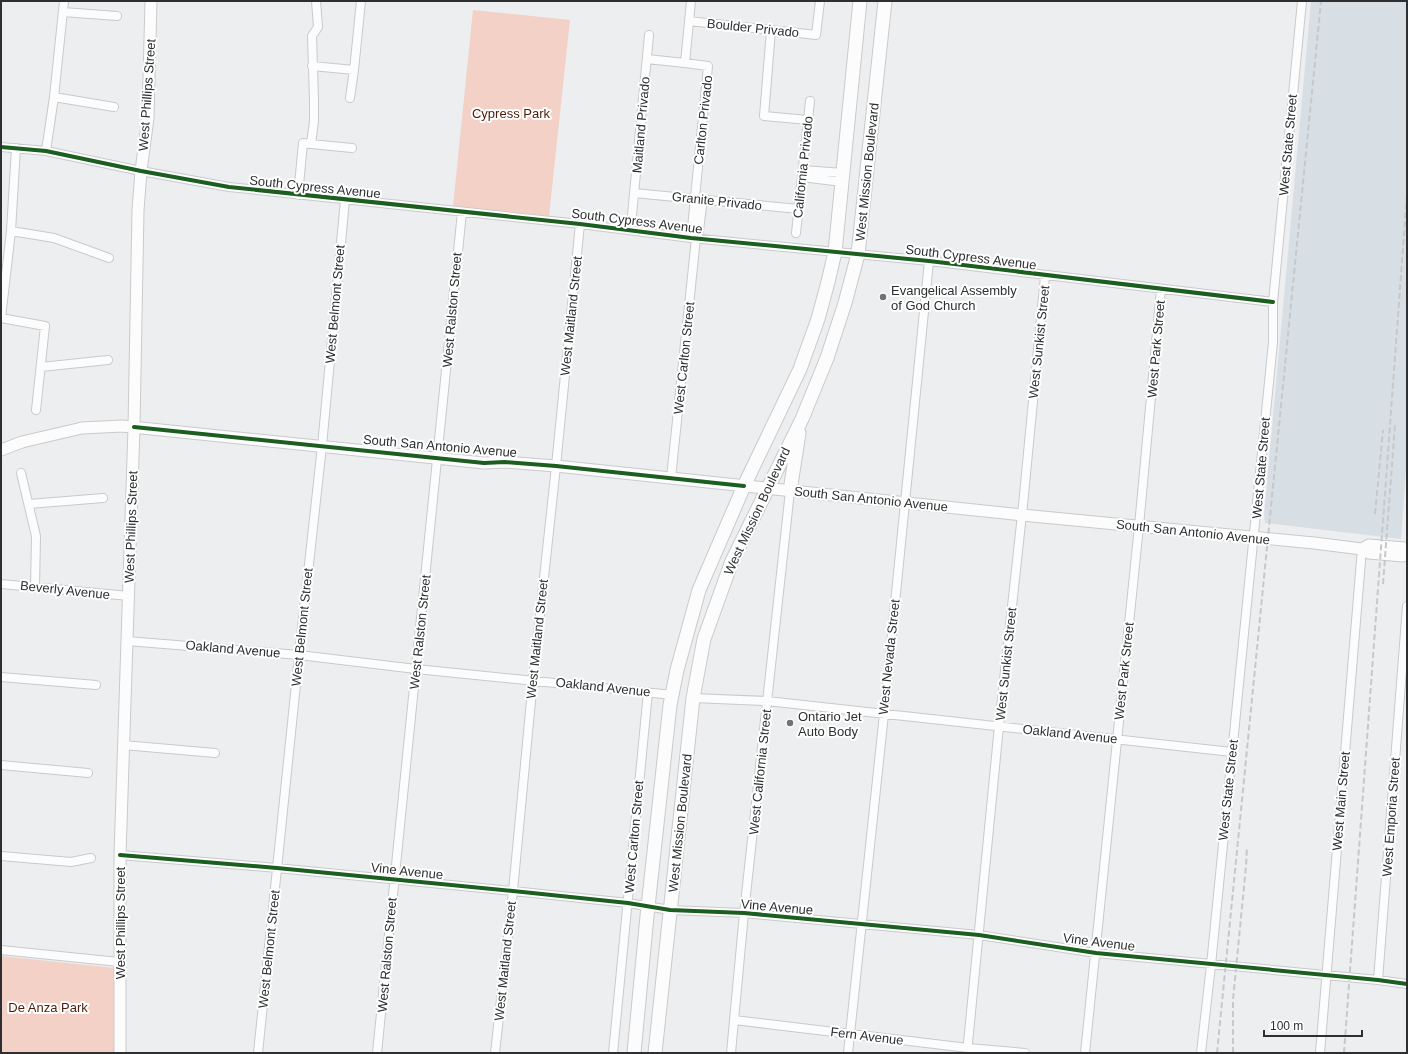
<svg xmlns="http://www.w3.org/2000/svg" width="1408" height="1054" font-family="Arial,sans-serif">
<rect width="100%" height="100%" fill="#eceef0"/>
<path fill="#d8dfe4" d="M 1311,1 L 1407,1 L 1407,457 L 1401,539 L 1265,523 L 1264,515 Z"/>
<path fill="#f3d1c6" d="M 473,10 L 570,20 L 549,216 L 453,206 Z
M 1,956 L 115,968 L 114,1053 L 1,1053 Z"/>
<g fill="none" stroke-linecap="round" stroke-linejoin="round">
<g stroke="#c9cacc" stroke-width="10">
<path id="street" d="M 316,1 L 318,27 L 312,36 L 314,100 L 314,121 L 311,144 L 352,148
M 63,12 L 117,16
M 689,21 L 816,35 L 820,1
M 771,30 L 764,116 L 808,120
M 647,59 L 685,63
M 312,66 L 354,70 L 350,98
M 354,70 L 361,1
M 54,97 L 114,107
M 1,147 L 46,151 L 141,171 L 229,187 L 580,224 L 691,238 L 929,261 L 1273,302
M 46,151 L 54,97 L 64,1
M 803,170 L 843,173
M 802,177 L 842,182
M 634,193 L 799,209
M 298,195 L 303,143 L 311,144
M 632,215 L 649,35
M 11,231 L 54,238 L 109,258
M 796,233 L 810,101
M 691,238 L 708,66 L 685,63 L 691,1
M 698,238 L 703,199
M 1,318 L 11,231 L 16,148
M 1,318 L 45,326 L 36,410
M 41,367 L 108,360
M 21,473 L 36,536 L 35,587
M 671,478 L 696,238
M 29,504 L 103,498
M 1,584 L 129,596
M 127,641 L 299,655 L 416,669 L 673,695
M 1,677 L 96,685
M 693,698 L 767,701 L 1232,752
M 123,745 L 215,753
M 1,765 L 88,773
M 120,855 L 277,868 L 513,891 L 628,903 L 670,910 L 744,913 L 979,935 L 1096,953 L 1378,980 L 1407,984
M 1,856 L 71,862 L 91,858
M 1,950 L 119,962
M 1378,980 L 1407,606
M 734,1020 L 968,1048 L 1025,1053
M 258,1053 L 299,655 L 322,446 L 345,200
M 377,1053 C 404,772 435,492 462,212
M 495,1053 L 513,891 L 533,680 L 556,466 L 580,224
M 613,1053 L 648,692
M 731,1053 L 744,913 L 790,491
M 848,1053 L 884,714 L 929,261
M 967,1053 L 999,726 L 1023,505 L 1045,276
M 1085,1053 L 1139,526 L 1161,289
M 1201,1053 L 1211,965 L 1273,342 L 1273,302 L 1302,1
M 1320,1053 L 1362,549"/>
</g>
<g stroke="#c9cacc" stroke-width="13">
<path id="secondary" d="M 1,450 L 22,442 L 82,428 L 122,426 L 484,463 L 505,462 L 556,466 L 1022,515 L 1314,543 L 1362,549 L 1369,553 L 1403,556 L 1407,555
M 1362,549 L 1369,545 L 1404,548 L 1407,551
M 120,1053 L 120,855 L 134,427 L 138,210 L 141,171 L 148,118 L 151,1"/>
</g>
<g stroke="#c9cacc" stroke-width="15">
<path id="primary" d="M 790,491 L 799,433
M 634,1053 L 647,916 L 670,705 L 677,670 L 699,590 L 744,486 L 800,369 L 818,319 L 828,282 L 835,252 L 860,1
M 655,1053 L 693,698 L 704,639 L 732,561 L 802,419 L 827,358 L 845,303 L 858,254 L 885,1"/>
</g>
<use href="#street" stroke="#fcfcfd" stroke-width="8"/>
<use href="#secondary" stroke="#fcfcfd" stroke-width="11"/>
<use href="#primary" stroke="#fcfcfd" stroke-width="13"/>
<path stroke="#c7c8c9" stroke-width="2" stroke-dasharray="6 3" stroke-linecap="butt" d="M 1375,514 L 1383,430
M 1383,584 L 1395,425
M 1217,1053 L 1321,1
M 1233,1053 L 1233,1000 L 1246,866 L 1247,847
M 1344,1053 L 1407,193"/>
<g stroke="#fff" stroke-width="6">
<path id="cycleway" d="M 1,147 L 46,151 L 141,171 L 229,187 L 580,224 L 691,238 L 929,261 L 1273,302
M 134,427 L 484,463 L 505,462 L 556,466 L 744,486
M 120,855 L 277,868 L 513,891 L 628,903 L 670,910 L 744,913 L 979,935 L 1096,953 L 1378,980 L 1407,984"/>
</g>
<use href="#cycleway" stroke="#1b5e20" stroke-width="4"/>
</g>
<g fill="#707273" stroke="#fff" stroke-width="1.5">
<circle cx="883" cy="297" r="4"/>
<circle cx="790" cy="723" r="4"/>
</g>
<g text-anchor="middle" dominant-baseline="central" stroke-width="4" stroke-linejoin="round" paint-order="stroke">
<g font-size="13" fill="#2d2f30" stroke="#fff">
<text transform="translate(753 28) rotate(6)">Boulder Privado</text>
<text transform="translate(147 95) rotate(-86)">West Phillips Street</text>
<text transform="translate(703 120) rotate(-84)">Carlton Privado</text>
<text transform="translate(641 125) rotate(-85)">Maitland Privado</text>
<text transform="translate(1288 145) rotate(-85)">West State Street</text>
<text transform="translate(803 167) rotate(-84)">California Privado</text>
<text transform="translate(867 172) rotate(-84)">West Mission Boulevard</text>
<text transform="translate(315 187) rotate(6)">South Cypress Avenue</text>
<text transform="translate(717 201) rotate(6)">Granite Privado</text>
<text transform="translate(637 221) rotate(7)">South Cypress Avenue</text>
<text transform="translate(971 257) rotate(7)">South Cypress Avenue</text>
<text transform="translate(335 304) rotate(-85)">West Belmont Street</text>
<text transform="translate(452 310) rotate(-85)">West Ralston Street</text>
<text transform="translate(571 316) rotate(-84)">West Maitland Street</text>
<text transform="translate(1039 342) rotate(-84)">West Sunkist Street</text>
<text transform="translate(1156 349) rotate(-85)">West Park Street</text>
<text transform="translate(684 358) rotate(-84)">West Carlton Street</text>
<text transform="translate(440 446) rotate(5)">South San Antonio Avenue</text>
<text transform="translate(1261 468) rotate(-85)">West State Street</text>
<text transform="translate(871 499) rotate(6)">South San Antonio Avenue</text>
<text transform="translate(757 511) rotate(-65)">West Mission Boulevard</text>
<text transform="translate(131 527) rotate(-88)">West Phillips Street</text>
<text transform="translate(1193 532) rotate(6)">South San Antonio Avenue</text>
<text transform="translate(65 590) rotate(6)">Beverly Avenue</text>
<text transform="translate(302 627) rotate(-84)">West Belmont Street</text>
<text transform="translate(420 632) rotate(-84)">West Ralston Street</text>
<text transform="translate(537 639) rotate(-84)">West Maitland Street</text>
<text transform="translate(233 649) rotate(5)">Oakland Avenue</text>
<text transform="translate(889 657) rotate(-84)">West Nevada Street</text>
<text transform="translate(1006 664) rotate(-84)">West Sunkist Street</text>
<text transform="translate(1124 671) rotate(-84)">West Park Street</text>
<text transform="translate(603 687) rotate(6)">Oakland Avenue</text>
<text transform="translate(1070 734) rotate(6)">Oakland Avenue</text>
<text transform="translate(760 772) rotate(-84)">West California Street</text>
<text transform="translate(1228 790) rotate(-84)">West State Street</text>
<text transform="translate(1341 801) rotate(-85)">West Main Street</text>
<text transform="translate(1391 817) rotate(-86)">West Emporia Street</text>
<text transform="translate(680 823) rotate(-84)">West Mission Boulevard</text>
<text transform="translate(634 837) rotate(-85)">West Carlton Street</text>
<text transform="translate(407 871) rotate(6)">Vine Avenue</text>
<text transform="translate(777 907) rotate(5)">Vine Avenue</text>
<text transform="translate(120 923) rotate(-90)">West Phillips Street</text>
<text transform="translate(1099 942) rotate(7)">Vine Avenue</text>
<text transform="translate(269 949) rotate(-84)">West Belmont Street</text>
<text transform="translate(387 955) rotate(-85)">West Ralston Street</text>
<text transform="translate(505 961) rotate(-84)">West Maitland Street</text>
<text transform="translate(867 1036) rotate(7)">Fern Avenue</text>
</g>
<g font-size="13" fill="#4e1c0a" stroke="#fff">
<text x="511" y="113">Cypress Park</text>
<text x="48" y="1007">De Anza Park</text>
</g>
<g font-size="13" fill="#2d2f30" stroke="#fff" text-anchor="start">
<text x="891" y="290">Evangelical Assembly<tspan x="891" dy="15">of God Church</tspan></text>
<text x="798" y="716">Ontario Jet<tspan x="798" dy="15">Auto Body</tspan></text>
</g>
</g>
<rect width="1408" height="1054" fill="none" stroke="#2d2f30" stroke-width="4"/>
<path d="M1264 1030v6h98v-6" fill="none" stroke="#2d2f30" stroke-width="2"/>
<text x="1270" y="1030" font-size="12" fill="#2d2f30" stroke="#ffffff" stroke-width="3" paint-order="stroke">100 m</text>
</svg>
